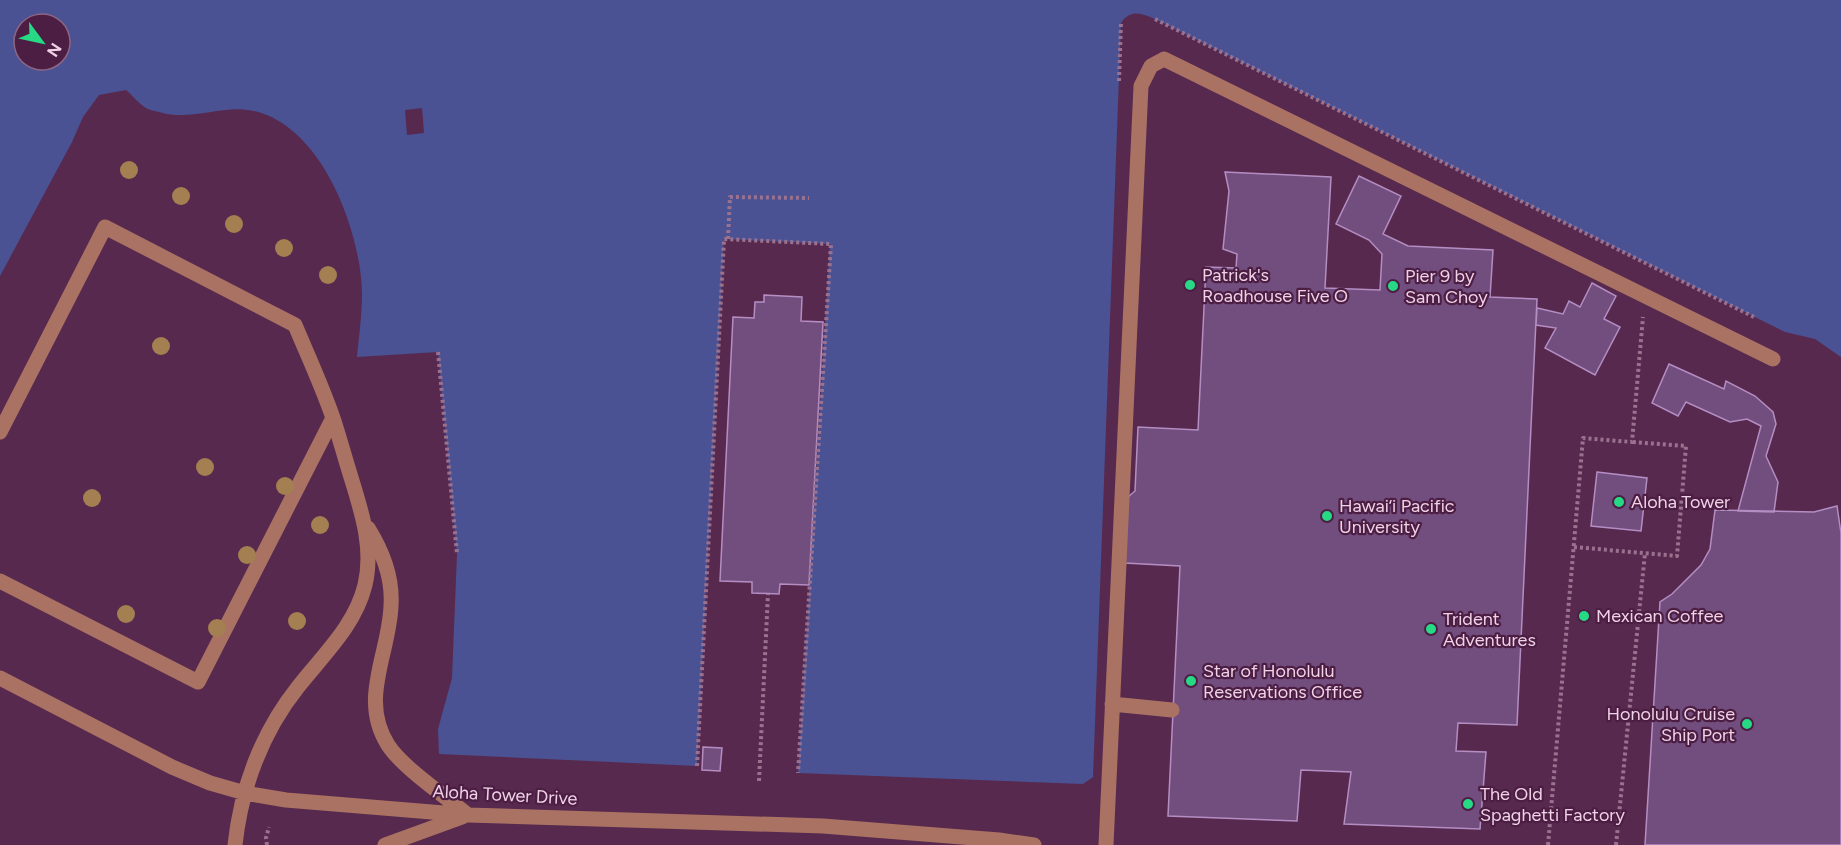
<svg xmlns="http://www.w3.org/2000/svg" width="1841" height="845" font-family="Figtree,sans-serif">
<rect width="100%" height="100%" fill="#58294e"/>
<path fill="#4a5293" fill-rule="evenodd" d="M 0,0 L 1841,0 L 1841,357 L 1815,339 L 1785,332 L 1155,19 C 1142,13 1130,9 1121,23 L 1093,777 L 1083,784 L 798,773 L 830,244 L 724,239 L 697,766 L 439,754 L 438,729 L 452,678 L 457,554 L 438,352 L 357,357 C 359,336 362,315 362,293 C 361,231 322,126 254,111 C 221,104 193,122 159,112 C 155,111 149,110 146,108 C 139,104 132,95 126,90 L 99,95 L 83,117 L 72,142 L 0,276 ZM 24,24 L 60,24 L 60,60 L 24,60 Z"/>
<path fill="#58294e" d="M 422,108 L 424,133 L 407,135 L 405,110 Z"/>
<path fill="#724e7f" stroke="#b48ec3" stroke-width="1.5" d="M 1225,172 L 1331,177 L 1325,288 L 1380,290 L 1382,254 L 1369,240 L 1336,224 L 1359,176 L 1401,196 L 1383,234 L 1408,246 L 1493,250 L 1490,297 L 1537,299 L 1517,725 L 1458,723 L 1456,751 L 1486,752 L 1480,829 L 1344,824 L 1351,772 L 1301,770 L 1297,821 L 1168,816 L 1180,566 L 1125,563 L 1128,497 L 1135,491 L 1138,427 L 1198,430 L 1206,267 L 1236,268 L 1237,254 L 1223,249 L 1229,191 Z
M 1592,283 L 1616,296 L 1604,319 L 1620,327 L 1595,375 L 1545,348 L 1556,328 L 1536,325 L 1537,308 L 1563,314 L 1569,301 L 1580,307 Z
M 764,295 L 802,297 L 801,321 L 823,322 L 809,585 L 780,584 L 779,594 L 752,593 L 752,582 L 720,581 L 733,317 L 754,318 L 755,302 L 764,302 Z
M 1669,364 L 1724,389 L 1726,381 L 1755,396 L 1773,412 L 1776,424 L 1766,456 L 1778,482 L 1774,512 L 1738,511 L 1761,426 L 1747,419 L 1730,422 L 1686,402 L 1678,416 L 1652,403 Z
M 1597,472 L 1647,478 L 1641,531 L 1591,526 Z
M 1837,506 L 1841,533 L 1841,845 L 1645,845 L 1660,602 L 1672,594 L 1701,565 L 1710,549 L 1715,510 L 1814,512 Z
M 703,747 L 722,748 L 720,771 L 702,770 Z"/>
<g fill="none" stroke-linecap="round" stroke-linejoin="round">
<path stroke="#9a7290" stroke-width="4" stroke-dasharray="3 3" stroke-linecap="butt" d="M 1155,19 L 1756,318
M 1119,81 L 1121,23
M 728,239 L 730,197 L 809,198
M 438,352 L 457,554
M 1574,547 L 1677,556 L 1686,446 L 1632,442
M 697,766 L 724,239 L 831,244 L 798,773
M 759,781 L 768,594
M 267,845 L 266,838 L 269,827
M 1548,845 L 1583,438 L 1632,442 L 1643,317
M 1616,845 L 1645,553"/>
<path stroke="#aa7263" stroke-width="15" d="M 0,432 L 105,227 L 295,325 C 308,356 322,386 333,418 C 339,436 344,455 350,474 C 361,510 374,547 365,585 C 355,626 323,655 298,687 C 262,732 241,788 235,845
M 368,528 C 383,552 393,577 391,606 C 389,655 359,699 388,745 C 402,767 446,797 468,815
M 0,581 L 198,682 L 333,418
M 0,678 L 172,767 L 210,783 L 245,793 L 286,800 L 468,815 L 823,826 L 999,840 L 1034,845
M 1112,704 L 1172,710
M 385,845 L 462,817
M 1106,845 L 1141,86 L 1151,66 L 1164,59 L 1773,359"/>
</g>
<g fill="#a37f51">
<circle cx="129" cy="170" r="9"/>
<circle cx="181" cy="196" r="9"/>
<circle cx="234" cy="224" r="9"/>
<circle cx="284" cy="248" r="9"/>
<circle cx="328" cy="275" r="9"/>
<circle cx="161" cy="346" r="9"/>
<circle cx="205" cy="467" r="9"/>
<circle cx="285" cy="486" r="9"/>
<circle cx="92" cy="498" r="9"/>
<circle cx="320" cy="525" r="9"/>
<circle cx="247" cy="555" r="9"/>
<circle cx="126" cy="614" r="9"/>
<circle cx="297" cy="621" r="9"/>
<circle cx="217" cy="628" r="9"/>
</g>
<g fill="#27d885" stroke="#4c1e43" stroke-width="2">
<circle cx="1190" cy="285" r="6"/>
<circle cx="1393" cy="286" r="6"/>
<circle cx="1619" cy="502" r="6"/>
<circle cx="1327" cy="516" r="6"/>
<circle cx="1584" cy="616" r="6"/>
<circle cx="1431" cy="629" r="6"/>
<circle cx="1191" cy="681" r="6"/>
<circle cx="1747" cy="724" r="6"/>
<circle cx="1468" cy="804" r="6"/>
</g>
<g text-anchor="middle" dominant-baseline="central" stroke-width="4.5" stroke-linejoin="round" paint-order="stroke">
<g font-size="18" fill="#f0d2e7" stroke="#4c1e43" text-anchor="start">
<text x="1202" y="275">Patrick's<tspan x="1202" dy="21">Roadhouse Five O</tspan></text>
<text x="1405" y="276">Pier 9 by<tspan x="1405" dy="21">Sam Choy</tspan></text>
<text x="1631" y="502">Aloha Tower</text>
<text x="1339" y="506">Hawai‘i Pacific<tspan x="1339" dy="21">University</tspan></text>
<text x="1596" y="616">Mexican Coffee</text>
<text x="1443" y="619">Trident<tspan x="1443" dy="21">Adventures</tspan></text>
<text x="1203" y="671">Star of Honolulu<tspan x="1203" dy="21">Reservations Office</tspan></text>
<text x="1735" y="714" text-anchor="end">Honolulu Cruise<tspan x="1735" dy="21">Ship Port</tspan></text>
<text x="1480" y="794">The Old<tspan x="1480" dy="21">Spaghetti Factory</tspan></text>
</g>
<g font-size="18" fill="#f0d2e7" stroke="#4c1e43">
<text transform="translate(505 795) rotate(3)">Aloha Tower Drive</text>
</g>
</g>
<g transform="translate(42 42) rotate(123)"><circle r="28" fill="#4c1e43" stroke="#8e6685" stroke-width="1.5"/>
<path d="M0-4.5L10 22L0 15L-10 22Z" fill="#27d885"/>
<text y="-9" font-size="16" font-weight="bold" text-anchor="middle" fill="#f0d2e7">N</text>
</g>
</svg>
